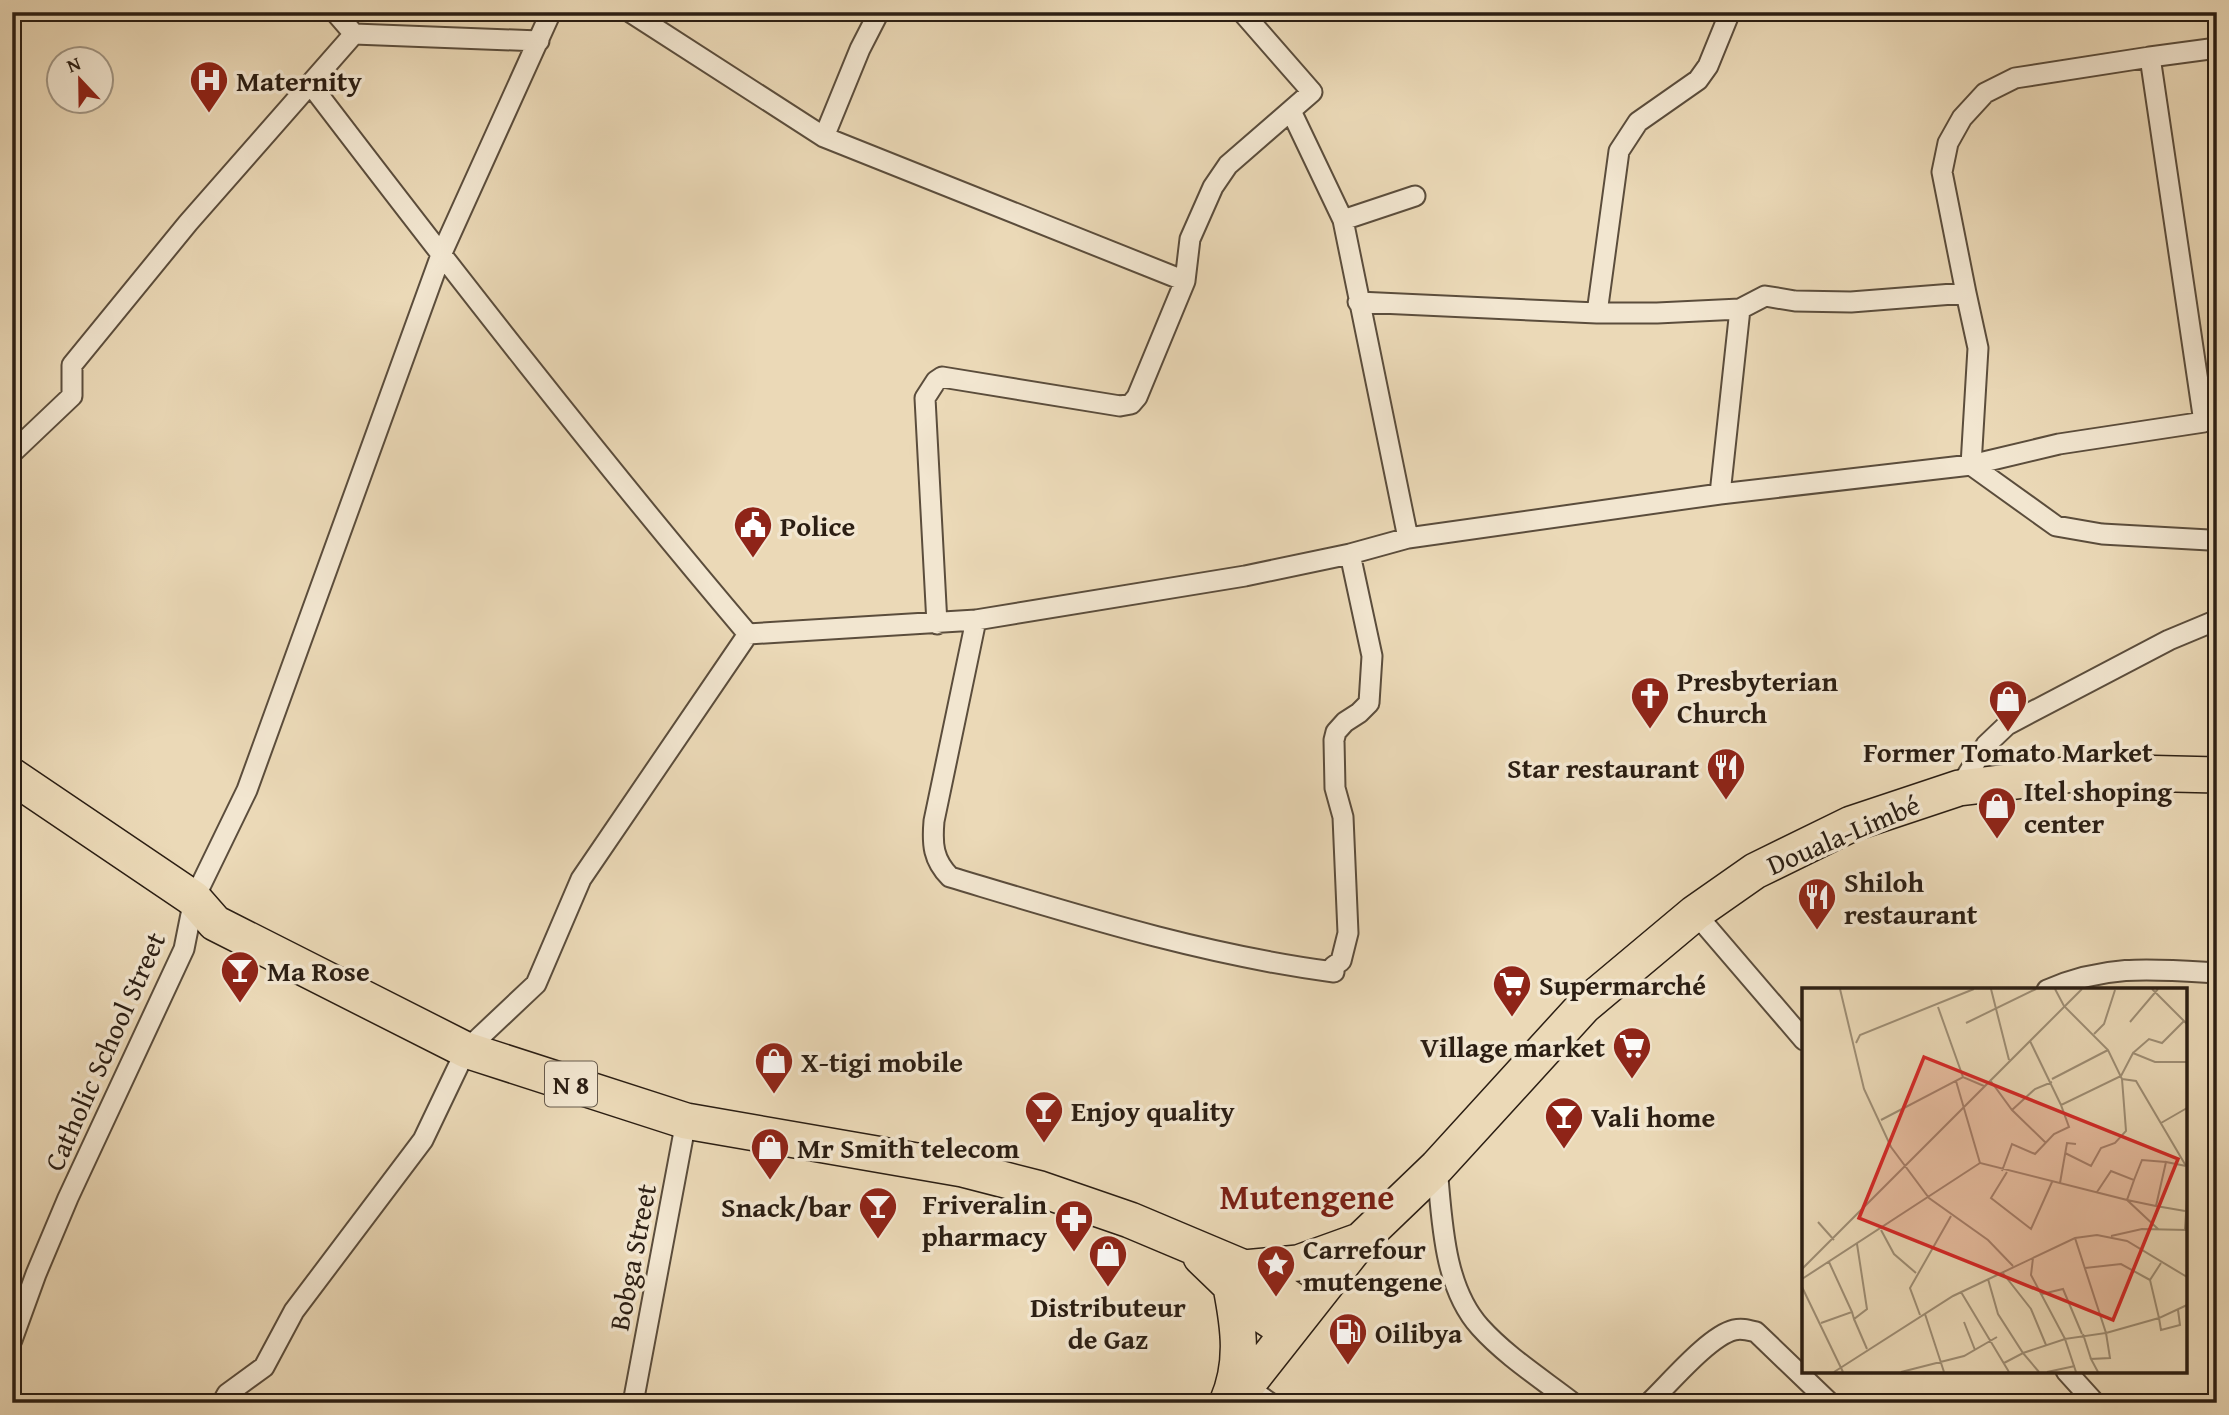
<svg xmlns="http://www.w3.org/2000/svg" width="2229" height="1415" font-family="'Gentium Book Plus',serif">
<rect width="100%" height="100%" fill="#ebd9b7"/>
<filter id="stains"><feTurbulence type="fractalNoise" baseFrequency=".00286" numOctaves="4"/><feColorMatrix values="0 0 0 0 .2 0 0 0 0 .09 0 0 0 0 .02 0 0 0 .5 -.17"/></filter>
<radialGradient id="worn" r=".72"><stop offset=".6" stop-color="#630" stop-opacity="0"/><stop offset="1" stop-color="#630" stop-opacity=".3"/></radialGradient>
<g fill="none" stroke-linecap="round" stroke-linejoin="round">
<g stroke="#5b4d3c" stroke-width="23">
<path id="street" d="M 335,12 L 354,34
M 630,12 L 824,137 L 1185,281
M 311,85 C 453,271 597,456 748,634 L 976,620 L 1245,576 L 1350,554 L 1408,538 L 1720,494 L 1971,465 L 2056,526 L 2102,534 L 2209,540 L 2217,543
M 1291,111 L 1343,220
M 824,137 L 860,49 L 879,12
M 1966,293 L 1942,172 L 1948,143 L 1962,118 L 1985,93 L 2015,78 L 2150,57
M 1358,302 L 1597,313 L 1619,151 L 1638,122 L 1698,80 L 1708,66 L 1730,12
M 1597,313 L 1657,313 L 1740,309
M 12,453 L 72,396 L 72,365 L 188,223 L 354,34 L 539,41
M 1720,494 L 1740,309 L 1765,296 L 1795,301 L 1851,302 L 1966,293 L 1978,348 L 1971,465 L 2059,444 L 2204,422 L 2150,57 L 2217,48
M 1408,538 L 1343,220 L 1415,196
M 976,620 L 934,821 C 932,844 933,860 950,877 C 1077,915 1203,955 1334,972 L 1334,966 L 1341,961 L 1348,933 L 1343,817 L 1335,788 L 1334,740 L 1336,732 L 1345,722 L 1359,713 L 1369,703 L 1372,656 L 1350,554
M 937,624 L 925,398 L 936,381 L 942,377 L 1120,406 L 1131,404 L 1137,397 L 1185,281 L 1190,239 L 1213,187 L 1228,165 L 1312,92 L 1242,12
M 1959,788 L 1986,745 L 2007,725 L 2169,640 L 2217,620
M 1695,913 L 1804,1040
M 2047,990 C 2107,964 2153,969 2217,973
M 1437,1167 C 1442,1218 1443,1286 1480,1327 C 1506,1356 1542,1379 1573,1403
M 12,1340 L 36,1274 L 68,1198 L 184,949 L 194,899 L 247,790 L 441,255 L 551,12
M 2066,1371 L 2095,1403
M 1246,1386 L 1270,1403
M 222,1403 L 227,1394 L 264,1367 L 294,1311 L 423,1140 L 466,1050 L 536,984 L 581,879 L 748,634
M 633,1403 L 686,1121
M 1649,1403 C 1669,1384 1709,1336 1734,1330 C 1742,1328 1748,1330 1756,1332 L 1830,1403"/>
</g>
<g stroke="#2b1e13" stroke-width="38">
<path id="highway" d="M 12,776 L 194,899 L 215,923 L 466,1050 L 686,1121 L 963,1169 L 1040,1189 L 1130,1220 L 1244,1268 L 1306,1309
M 1201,1257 L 1258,1312 L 1288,1332
M 1244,1268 L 1298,1263 L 1359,1241
M 1227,1403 C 1244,1364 1239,1328 1231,1287
M 1230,1403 L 1246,1386 L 1361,1240 L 1437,1167 L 1584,1006 L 1695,913 L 1755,871 L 1851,824 L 1959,788 L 2091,772 L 2217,775"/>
</g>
<use href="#street" stroke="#f2e6d0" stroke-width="19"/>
<use href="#highway" stroke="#ebd9b7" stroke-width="35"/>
</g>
<defs>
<g id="hospital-pin" transform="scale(2.0125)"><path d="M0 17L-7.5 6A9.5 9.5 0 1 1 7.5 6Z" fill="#8f2418" stroke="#f2e6d0"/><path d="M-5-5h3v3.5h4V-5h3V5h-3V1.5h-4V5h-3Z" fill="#fff"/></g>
<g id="civic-pin" transform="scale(2.0125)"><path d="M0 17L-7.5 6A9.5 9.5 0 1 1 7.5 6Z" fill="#8f2418" stroke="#f2e6d0"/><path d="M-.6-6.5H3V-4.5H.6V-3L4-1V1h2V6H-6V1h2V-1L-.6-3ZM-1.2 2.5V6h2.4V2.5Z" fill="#fff"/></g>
<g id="church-pin" transform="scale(2.0125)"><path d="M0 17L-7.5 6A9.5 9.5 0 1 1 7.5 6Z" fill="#8f2418" stroke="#f2e6d0"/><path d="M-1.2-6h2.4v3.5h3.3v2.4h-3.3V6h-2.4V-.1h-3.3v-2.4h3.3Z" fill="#fff"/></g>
<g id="shop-pin" transform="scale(2.0125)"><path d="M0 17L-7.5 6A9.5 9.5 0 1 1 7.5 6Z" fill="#8f2418" stroke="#f2e6d0"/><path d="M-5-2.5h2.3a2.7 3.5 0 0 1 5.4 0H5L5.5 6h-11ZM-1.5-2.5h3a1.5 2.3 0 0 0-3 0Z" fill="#fff"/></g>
<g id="restaurant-pin" transform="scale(2.0125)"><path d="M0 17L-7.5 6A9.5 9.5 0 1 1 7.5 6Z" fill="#8f2418" stroke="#f2e6d0"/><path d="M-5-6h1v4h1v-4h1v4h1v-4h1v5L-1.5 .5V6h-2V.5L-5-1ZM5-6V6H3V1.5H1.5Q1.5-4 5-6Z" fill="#fff"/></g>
<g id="bar-pin" transform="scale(2.0125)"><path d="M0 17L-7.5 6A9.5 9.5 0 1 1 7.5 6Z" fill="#8f2418" stroke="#f2e6d0"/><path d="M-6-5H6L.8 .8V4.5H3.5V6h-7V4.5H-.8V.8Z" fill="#fff"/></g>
<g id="supermarket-pin" transform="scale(2.0125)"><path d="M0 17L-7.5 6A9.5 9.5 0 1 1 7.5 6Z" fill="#8f2418" stroke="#f2e6d0"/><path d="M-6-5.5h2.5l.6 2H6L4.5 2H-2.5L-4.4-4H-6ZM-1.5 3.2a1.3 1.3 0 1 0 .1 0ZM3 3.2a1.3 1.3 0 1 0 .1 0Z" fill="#fff"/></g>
<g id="pharmacy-pin" transform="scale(2.0125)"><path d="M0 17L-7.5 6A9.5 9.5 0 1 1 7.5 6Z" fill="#8f2418" stroke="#f2e6d0"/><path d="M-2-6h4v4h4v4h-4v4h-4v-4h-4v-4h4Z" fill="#fff"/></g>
<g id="sight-pin" transform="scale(2.0125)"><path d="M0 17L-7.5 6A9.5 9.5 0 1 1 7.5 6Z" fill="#8f2418" stroke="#f2e6d0"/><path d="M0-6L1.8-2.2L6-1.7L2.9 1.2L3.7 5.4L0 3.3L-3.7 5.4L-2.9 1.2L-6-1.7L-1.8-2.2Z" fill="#fff"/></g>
<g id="fuel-pin" transform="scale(2.0125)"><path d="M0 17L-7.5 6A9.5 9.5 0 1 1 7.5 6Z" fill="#8f2418" stroke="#f2e6d0"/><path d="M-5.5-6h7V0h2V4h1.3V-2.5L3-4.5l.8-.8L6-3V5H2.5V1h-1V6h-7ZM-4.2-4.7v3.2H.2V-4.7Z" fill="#fff"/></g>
</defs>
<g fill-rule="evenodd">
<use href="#hospital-pin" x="209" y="80"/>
<use href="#civic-pin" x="753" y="525"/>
<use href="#church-pin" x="1650" y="696"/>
<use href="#shop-pin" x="2008" y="699"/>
<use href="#restaurant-pin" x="1726" y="767"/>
<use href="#shop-pin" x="1997" y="806"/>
<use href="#restaurant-pin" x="1817" y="897"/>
<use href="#bar-pin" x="240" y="970"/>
<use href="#supermarket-pin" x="1512" y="984"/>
<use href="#supermarket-pin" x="1632" y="1046"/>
<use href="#shop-pin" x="774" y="1061"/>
<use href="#bar-pin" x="1044" y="1110"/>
<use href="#bar-pin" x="1564" y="1116"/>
<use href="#shop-pin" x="770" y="1147"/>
<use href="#bar-pin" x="878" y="1206"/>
<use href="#pharmacy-pin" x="1074" y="1219"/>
<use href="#shop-pin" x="1108" y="1254"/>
<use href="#sight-pin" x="1276" y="1264"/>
<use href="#fuel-pin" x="1348" y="1332"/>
</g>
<g text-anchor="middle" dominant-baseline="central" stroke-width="7" stroke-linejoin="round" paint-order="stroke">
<rect fill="#f2e6d0" stroke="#675a4c" stroke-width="2" x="545" y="1061.5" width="52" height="45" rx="5"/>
<g font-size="26" font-weight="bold" fill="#2b1e13">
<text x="571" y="1084">N 8</text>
</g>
<g font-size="28" font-weight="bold" fill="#2b1e13" stroke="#f2e6d0" text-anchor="start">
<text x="236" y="80">Maternity</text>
<text x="780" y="525">Police</text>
<text x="1677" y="680">Presbyterian<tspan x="1677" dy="32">Church</tspan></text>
<text x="2008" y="751" text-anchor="middle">Former Tomato Market</text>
<text x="1699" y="767" text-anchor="end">Star restaurant</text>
<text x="2024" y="790">Itel shoping<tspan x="2024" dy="32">center</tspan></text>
<text x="1844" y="881">Shiloh<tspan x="1844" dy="32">restaurant</tspan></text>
<text x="267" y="970">Ma Rose</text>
<text x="1539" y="984">Supermarché</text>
<text x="1605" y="1046" text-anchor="end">Village market</text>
<text x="801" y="1061">X-tigi mobile</text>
<text x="1071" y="1110">Enjoy quality</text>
<text x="1591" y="1116">Vali home</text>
<text x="797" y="1147">Mr Smith telecom</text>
<text x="1047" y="1203" text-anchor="end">Friveralin<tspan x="1047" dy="32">pharmacy</tspan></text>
<text x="851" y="1206" text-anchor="end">Snack/bar</text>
<text x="1303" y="1248">Carrefour<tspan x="1303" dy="32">mutengene</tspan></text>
<text x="1108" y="1306" text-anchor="middle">Distributeur<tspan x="1108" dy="32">de Gaz</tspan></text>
<text x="1375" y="1332">Oilibya</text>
</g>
<g font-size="28" fill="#2b1e13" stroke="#f2e6d0">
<text transform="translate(1843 834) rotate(-23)">Douala-Limbé</text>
<text transform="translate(104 1051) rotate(-66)">Catholic School Street</text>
<text transform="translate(632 1257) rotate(-79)">Bobga Street</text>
</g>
<g font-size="35" font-weight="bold" fill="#7a1f14" stroke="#f2e6d0">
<text x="1307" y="1196">Mutengene</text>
</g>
</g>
<g transform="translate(1802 988)">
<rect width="385" height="385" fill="#ebd9b7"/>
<path fill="none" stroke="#9e8e75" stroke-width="2" d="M 38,1 L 62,101 L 89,159 L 127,210 L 186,252 L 211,278M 189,1 L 207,72M 253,1 L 262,18 L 306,62 L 320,91 L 324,143 L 313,155 L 299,160 L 289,178 L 263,165M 350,1 L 385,36M 136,19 L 161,89M 328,34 L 356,1M 164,35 L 234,1M 292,46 L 302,36 L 313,2M 228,53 L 259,117M 54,55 L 58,47 L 172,1M 331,65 L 347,51 L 360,55 L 382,33M 250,91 L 306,62M 320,91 L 334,93 L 384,178M 188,92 L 210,122 L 244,155M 154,93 L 178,175 L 325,212 L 356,241M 210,122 L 233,101 L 250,94M 79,132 L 161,89 L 182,98M 359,135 L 385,120M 200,183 L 210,156 L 233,166 L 252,146 L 267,139 L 259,117 L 319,88 L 331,65 L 353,74 L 385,74M 205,184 L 189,210 L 229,241 L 250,194M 332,192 L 340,172 L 364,174M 258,195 L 265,155 L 274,156M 295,204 L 309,183 L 332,192 L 325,212 L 354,218 L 364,174 L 384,178M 354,218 L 383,223M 16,234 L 32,252M 383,241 L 385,212M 79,242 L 92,266 L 114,285M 309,248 L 340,241 L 385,242M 231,270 L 229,287 L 263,351 L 304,345 L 273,250M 283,280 L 319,276 L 348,292M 0,281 L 280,1M 200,284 L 229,321 L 244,357M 0,291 L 178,175M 186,291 L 196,326 L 221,365 L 263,351 L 274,384M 0,299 L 41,384M 159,304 L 207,384M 240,306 L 261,301 L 280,346M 376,322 L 378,337 L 359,342 L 357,330 L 385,317M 50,324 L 52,331 L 65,321 L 55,256M 123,326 L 142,384M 118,327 L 108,300 L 149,228M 52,331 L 65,361M 162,334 L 173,362M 19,335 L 50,324 L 27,274M 281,346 L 289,371M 202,375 L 221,365 L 237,384M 32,384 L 151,308 L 273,250 L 295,247 L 325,253 L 385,289M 99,384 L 162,368 L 195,349M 245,384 L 273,378M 296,384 L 289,371 L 308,370 L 304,345 L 357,330 L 348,292 L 359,275"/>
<path fill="#d62828" fill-opacity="0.15" stroke="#d62828" stroke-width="3.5" d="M 122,69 L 376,171 L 311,332 L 57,230 Z"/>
<rect width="385" height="385" fill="none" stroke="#2b1e13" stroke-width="3.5"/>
</g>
<rect width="2229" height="1415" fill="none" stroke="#ebd9b7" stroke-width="42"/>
<rect x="14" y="14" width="2201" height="1387" fill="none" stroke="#2b1e13" stroke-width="3.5"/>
<rect x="21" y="21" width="2187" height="1373" fill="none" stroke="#2b1e13" stroke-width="2"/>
<g transform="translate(80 80) rotate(338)"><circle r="33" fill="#f2e6d0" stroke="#a29684" stroke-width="2"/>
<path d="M0-5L12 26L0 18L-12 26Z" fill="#8f2418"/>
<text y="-10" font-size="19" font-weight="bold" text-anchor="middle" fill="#2b1e13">N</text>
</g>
<rect width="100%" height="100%" filter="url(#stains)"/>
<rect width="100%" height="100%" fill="url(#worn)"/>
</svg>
